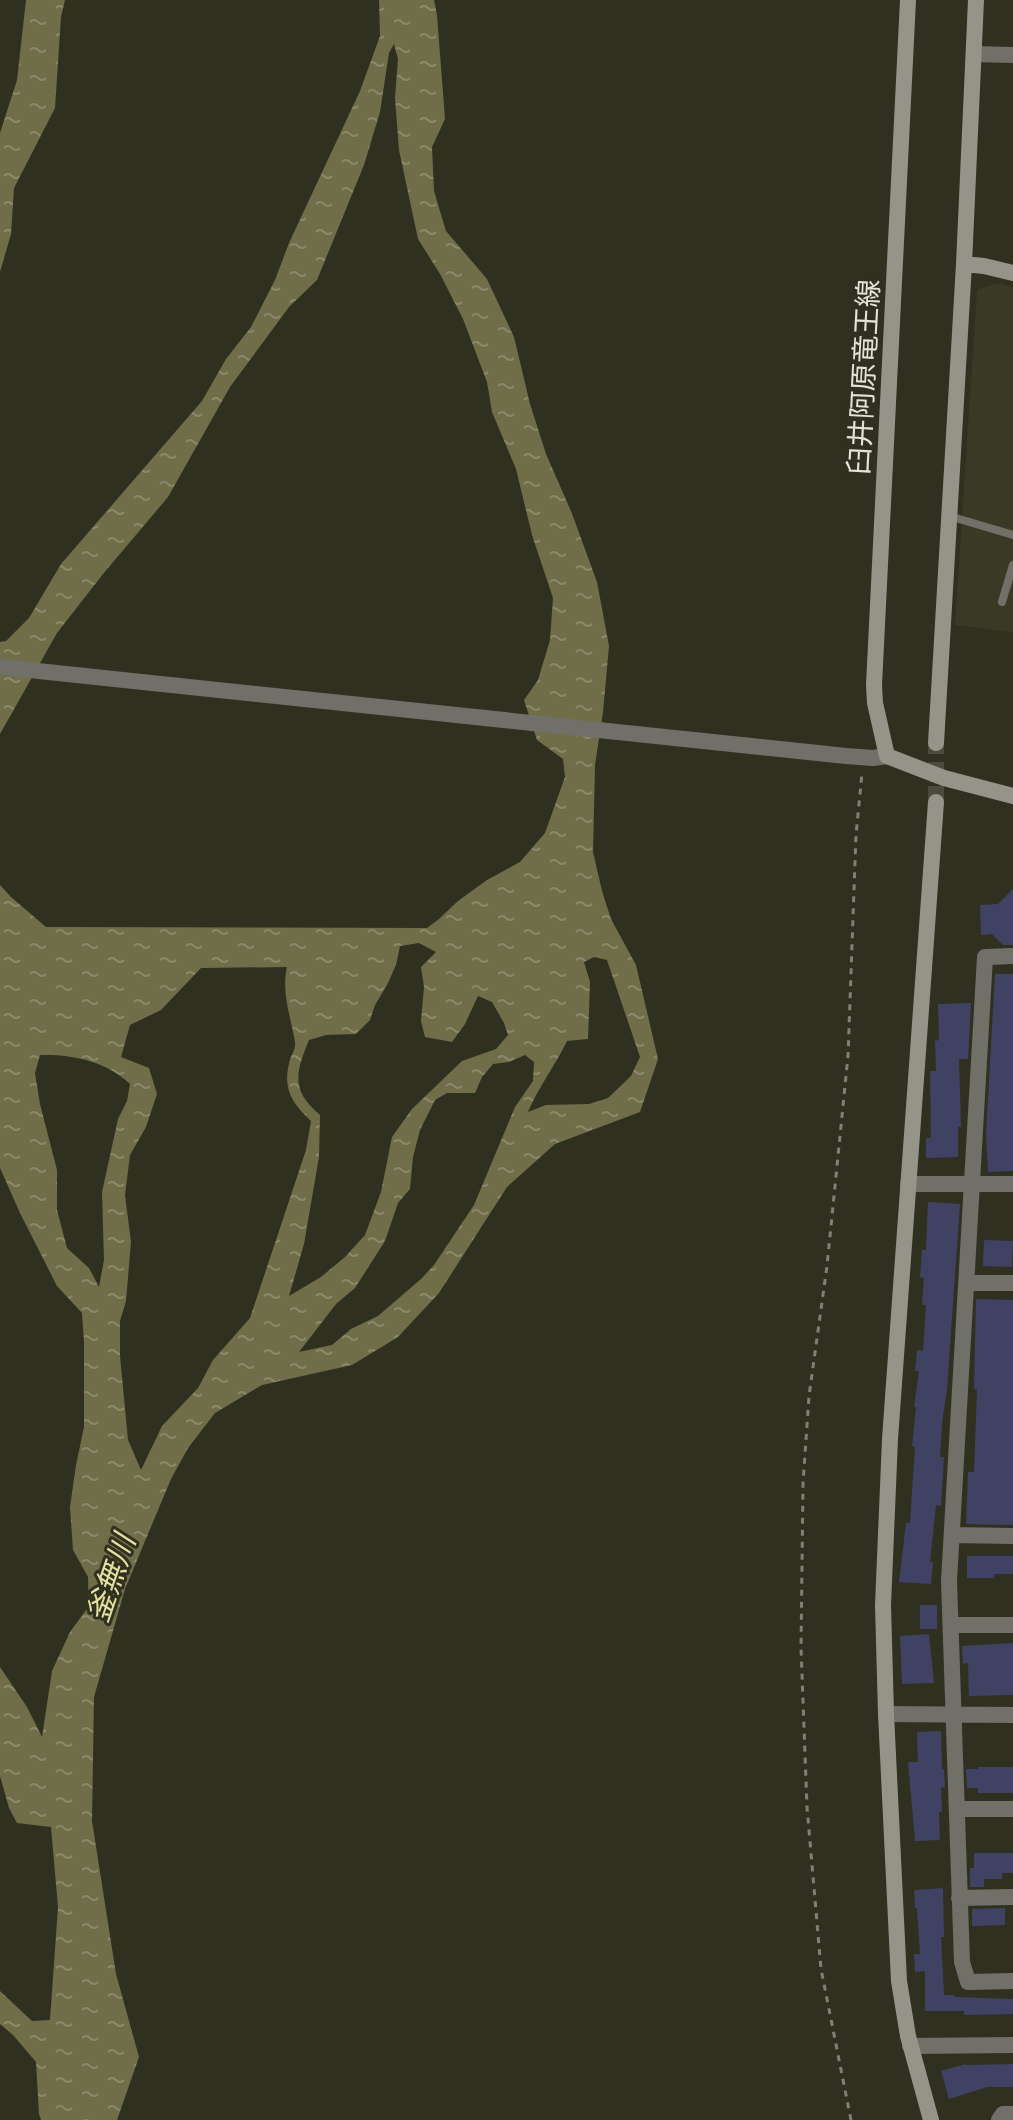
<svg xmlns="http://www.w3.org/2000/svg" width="1013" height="2120" font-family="'PT Sans Narrow','Noto Sans JP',sans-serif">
<defs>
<pattern id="water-ripples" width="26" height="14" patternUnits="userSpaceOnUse" patternTransform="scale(2)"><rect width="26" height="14" fill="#6f6e48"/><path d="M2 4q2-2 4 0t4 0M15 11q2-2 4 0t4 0" fill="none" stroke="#8a896a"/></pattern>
</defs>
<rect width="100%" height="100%" fill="#303021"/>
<path fill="#3a3925" d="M 997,283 L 1013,287 L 1013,632 L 955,625 L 977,290 Z"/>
<path fill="url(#water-ripples)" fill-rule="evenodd" d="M 26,0 L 65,0 L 61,17 L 55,108 L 14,188 L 11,234 L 0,272 L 0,133 L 17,80 Z
M 379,0 L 434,0 L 437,15 L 445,119 L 432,147 L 434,191 L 446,231 L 487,279 L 514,337 L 530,404 L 546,454 L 571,511 L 597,582 L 609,646 L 603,712 L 595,765 L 593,852 L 602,891 L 611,919 L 636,965 L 658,1059 L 640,1112 L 555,1144 L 507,1187 L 439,1293 L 398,1337 L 352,1365 L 262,1385 L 215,1413 L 188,1448 L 171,1479 L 125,1589 L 94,1697 L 92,1821 L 116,1974 L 139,2057 L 117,2120 L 41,2120 L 39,2114 L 36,2062 L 13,2035 L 0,2024 L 0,1991 L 32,2021 L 50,2020 L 58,1907 L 51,1827 L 17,1823 L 9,1808 L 0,1776 L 0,1667 L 27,1707 L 42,1737 L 52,1671 L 70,1632 L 89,1606 L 88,1577 L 73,1550 L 70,1507 L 76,1465 L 84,1427 L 84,1342 L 82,1313 L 57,1286 L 20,1213 L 0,1168 L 0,885 L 11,897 L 46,927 L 427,928 L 439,919 L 458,901 L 487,880 L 520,862 L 545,833 L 565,777 L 563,759 L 537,740 L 524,700 L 538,680 L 550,640 L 553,598 L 532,535 L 516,469 L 492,412 L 487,382 L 463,319 L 440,274 L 418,239 L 399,150 L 395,98 L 398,59 L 394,44 L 389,53 L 380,112 L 364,165 L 317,280 L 289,307 L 230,387 L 168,497 L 103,574 L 57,633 L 0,734 L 0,642 L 6,641 L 29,618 L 61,564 L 202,401 L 226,359 L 251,327 L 275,280 L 289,243 L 360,91 L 380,36 ZM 419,943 L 436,952 L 421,967 L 424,987 L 421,1021 L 425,1037 L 452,1042 L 465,1024 L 478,996 L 492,1002 L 504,1023 L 508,1035 L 496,1049 L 462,1061 L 412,1109 L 392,1137 L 381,1192 L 365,1235 L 345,1257 L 321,1277 L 289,1296 L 304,1244 L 319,1157 L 320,1115 C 290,1090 296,1072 309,1040 L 326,1035 L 356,1034 L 370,1020 L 375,1005 L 387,985 L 396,965 L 400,946 ZM 594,957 L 607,960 L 640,1057 L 631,1076 L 608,1098 L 589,1104 L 546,1105 L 528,1112 C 539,1086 555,1066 567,1041 L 588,1039 L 590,982 L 584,962 ZM 287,967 C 281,992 291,1018 295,1042 C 296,1049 292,1053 290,1060 C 282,1088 291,1102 311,1121 L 306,1150 L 250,1318 L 213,1360 L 198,1388 L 162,1426 L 141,1470 L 128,1440 L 120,1356 L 120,1321 L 126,1301 L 131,1242 L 125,1195 L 130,1155 L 146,1127 L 157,1094 L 149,1068 L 121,1057 L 130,1025 L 161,1010 L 201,968 ZM 40,1055 C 71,1054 107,1061 130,1084 L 127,1101 L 118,1119 L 102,1192 L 104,1260 L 99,1287 L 89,1268 L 67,1248 L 57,1210 L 57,1170 L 40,1104 L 35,1073 ZM 525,1055 L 534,1062 L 533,1081 L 515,1107 L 474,1205 L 434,1265 L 421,1279 L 378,1316 L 351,1329 L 332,1345 L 299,1352 L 336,1304 L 355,1288 L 385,1241 L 398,1203 L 410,1189 L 413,1157 L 420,1130 L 435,1100 L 447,1093 L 475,1093 L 482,1077 L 493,1064 L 509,1062 Z"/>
<path fill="#404263" d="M 1013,889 L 1013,945 L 1003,945 L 992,934 L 981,935 L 980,905 L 998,904 Z
M 995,974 L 1013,974 L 1013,1171 L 988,1172 L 986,1133 Z
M 971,1003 L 968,1059 L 959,1059 L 961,1127 L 958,1127 L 958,1157 L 926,1158 L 926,1138 L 931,1138 L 930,1071 L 936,1071 L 935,1041 L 939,1040 L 938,1004 Z
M 928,1202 L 960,1204 L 947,1389 L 942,1423 L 940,1457 L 944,1457 L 941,1506 L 936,1505 L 930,1562 L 933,1562 L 931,1584 L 899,1582 L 906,1523 L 910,1523 L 915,1447 L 912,1446 L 916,1407 L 914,1407 L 919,1371 L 915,1371 L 917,1350 L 923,1351 L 926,1305 L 922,1305 L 924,1278 L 920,1277 L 922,1250 L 926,1250 Z
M 984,1240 L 1013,1241 L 1012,1267 L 983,1266 Z
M 976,1299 L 1013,1300 L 1013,1525 L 966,1524 L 968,1472 L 974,1472 L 977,1389 L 974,1389 Z
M 967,1556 L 1013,1556 L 1013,1574 L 994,1574 L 994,1578 L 967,1578 Z
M 920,1605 L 937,1605 L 937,1629 L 920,1629 Z
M 929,1634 L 934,1683 L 902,1684 L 900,1636 Z
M 1013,1643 L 1013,1695 L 969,1696 L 968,1663 L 963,1664 L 962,1646 Z
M 941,1731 L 942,1769 L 944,1769 L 945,1788 L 941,1787 L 942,1812 L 939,1812 L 940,1840 L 915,1841 L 908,1762 L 918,1762 L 917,1732 Z
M 978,1767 L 1013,1767 L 1013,1793 L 978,1793 L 978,1788 L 967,1788 L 966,1769 L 978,1769 Z
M 974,1853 L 1013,1853 L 1013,1873 L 1002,1873 L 1002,1879 L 984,1879 L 984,1887 L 970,1887 L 970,1868 L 974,1868 Z
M 943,1888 L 944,1937 L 941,1937 L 944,1995 L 954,1995 L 954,1997 L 1013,1999 L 1013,2014 L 964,2015 L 964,2011 L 925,2011 L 925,1971 L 915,1972 L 914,1954 L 920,1954 L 917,1908 L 915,1908 L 914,1890 Z
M 1005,1908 L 1005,1925 L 972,1926 L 972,1909 Z
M 966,2064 L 966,2065 L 1013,2064 L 1013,2087 L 987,2087 L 949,2099 L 941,2071 Z"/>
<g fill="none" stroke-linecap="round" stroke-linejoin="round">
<path stroke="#4b4b3d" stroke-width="16" stroke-dasharray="16 8" stroke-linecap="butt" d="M 936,802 L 936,743"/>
<path stroke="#808074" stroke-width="3" stroke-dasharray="6 6" stroke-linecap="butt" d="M 851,2120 L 821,1969 L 807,1807 L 801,1648 L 803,1484 L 809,1396 L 827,1266 L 848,1056 L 856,835 L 862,773"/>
<path stroke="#707068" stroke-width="8" d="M 949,516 L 1013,535
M 1002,602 L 1013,565"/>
<path stroke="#707068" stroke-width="16" d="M 974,54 L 1013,55
M 0,667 L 846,756 L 873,758 L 887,756
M 1013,956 L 985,957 L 949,1581 L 962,1962 L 968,1982 L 1013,1981
M 908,1184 L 1013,1184
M 968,1283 L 1013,1283
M 952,1535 L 1013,1536
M 951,1625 L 1013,1625
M 886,1714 L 1013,1715
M 957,1809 L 1013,1809
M 959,1898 L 1013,1897
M 910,2046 L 1013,2045
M 999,2120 L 1003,2114 L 1013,2114"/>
<path stroke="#949488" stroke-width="16" d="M 908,0 L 874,685 L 875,703 L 887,756 L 944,778 L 1013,796
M 964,264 L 984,266 L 1013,273
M 936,743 L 964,264 L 976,0
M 931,2120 L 908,2036 L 899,1981 L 886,1714 L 883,1605 L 890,1439 L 936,802"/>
</g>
<g text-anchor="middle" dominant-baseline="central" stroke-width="6" stroke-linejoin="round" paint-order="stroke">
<g font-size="28" fill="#e3e3da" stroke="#303021">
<text transform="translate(863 377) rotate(-87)">臼井阿原竜王線</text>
</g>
<g font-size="30" font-style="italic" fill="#e3e09e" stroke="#303021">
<text transform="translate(110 1578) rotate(-71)">釜無川</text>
</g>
</g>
</svg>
